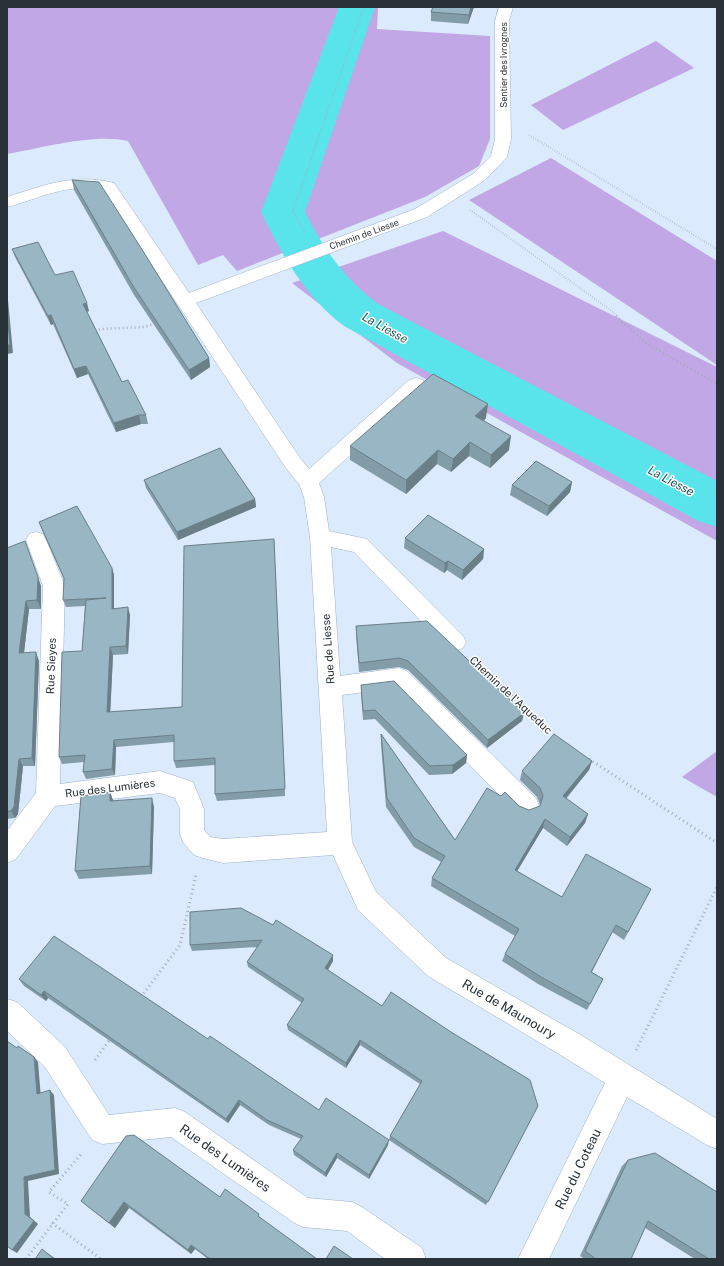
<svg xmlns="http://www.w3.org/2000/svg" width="724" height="1266" font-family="'Public Sans',sans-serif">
<rect width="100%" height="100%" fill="#dbeafc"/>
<path fill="#c1a7e5" d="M 7,7 L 378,7 L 377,29 L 490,36 L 490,139 L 479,166 L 425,197 L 237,271 L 223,255 L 198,265 L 128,141 C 95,133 41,148 7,154 Z
M 656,41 L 694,68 L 563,130 L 531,105 Z
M 551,158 L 717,261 L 717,365 L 469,200 Z
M 443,231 L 717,367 L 717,541 L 397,363 L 292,283 Z
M 717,751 L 717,797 L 682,777 Z"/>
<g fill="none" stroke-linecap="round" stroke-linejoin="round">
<path fill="#59e4ec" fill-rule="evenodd" d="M 339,7 L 375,7 L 305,212 C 323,248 345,280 378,304 L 717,481 L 717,527 L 698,521 L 344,326 C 306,298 281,254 261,212 Z"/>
<g stroke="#9fb1c7" stroke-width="1">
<path id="minor" d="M 499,7 L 513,7 L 509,21 L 511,139 L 507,157 L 485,180 L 427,217 L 196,303 L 300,458 L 309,469 L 409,380 L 416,378 L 423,380 L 425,385 L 423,390 L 319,483 L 324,497 L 329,531 L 367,539 L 463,636 L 466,642 L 463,648 L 455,651 L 447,648 L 354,552 L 331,547 L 340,676 L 399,668 L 407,671 L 536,798 L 539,806 L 536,814 L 527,817 L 518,814 L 394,688 L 342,695 L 352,842 L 376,892 L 446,958 L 579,1034 L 717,1119 L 717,1149 L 707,1145 L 627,1097 L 549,1259 L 518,1259 L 605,1083 L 559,1054 L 428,976 L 358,910 L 333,855 L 223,863 L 203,858 L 194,855 L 183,842 L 180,834 L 180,809 L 175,798 L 160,793 L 55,806 L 16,859 L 7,863 L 7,831 L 36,793 L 43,586 L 26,540 L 29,534 L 36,532 L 43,534 L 46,540 L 65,586 L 60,784 L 160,771 L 193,782 L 204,809 L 204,830 L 210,837 L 223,839 L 327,832 L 310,537 L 304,497 L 299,484 L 286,468 L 102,190 C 69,182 38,199 7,207 L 7,197 C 45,185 74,173 114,183 L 189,293 L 415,209 L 473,174 L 491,156 L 495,139 L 495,21 Z
M 7,999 L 17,1002 L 65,1047 L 109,1115 L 175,1108 L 185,1112 L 308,1198 L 352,1202 L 362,1207 L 422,1248 L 426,1259 L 385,1259 L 347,1231 L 303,1227 L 293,1222 L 171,1137 L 102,1144 L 92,1140 L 45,1067 L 7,1031 Z"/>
</g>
<path stroke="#a0adbb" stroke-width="2" stroke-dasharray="0.5 2" stroke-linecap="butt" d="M 529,135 L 717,249
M 470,210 L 608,308 L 618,317
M 304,231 L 293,211 L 364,7"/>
<path stroke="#a0adbb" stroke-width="2.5" stroke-dasharray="1 3" stroke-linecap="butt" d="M 616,316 L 646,343 L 717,384
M 95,331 L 101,329 L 144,327 L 157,323
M 474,660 L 548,729"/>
<path stroke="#a0adbb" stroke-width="3" stroke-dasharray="1 3.5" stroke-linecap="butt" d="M 547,728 L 555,736
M 589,759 L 717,843
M 141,997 L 180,945 L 196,875
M 636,1050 L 717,887
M 95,1060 L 111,1038
M 52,1223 L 101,1259
M 26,1259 L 68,1204 L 49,1192 L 82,1153"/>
<use href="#minor" fill="#fff" fill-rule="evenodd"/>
</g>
<path fill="#839da8" d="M 433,7 L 474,7 L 468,24 L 431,21 L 431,12 Z
M 72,180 L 209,358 L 210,367 L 191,380 L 134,295 L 74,190 Z
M 12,249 L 55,275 L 89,311 L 87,312 L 122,382 L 146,415 L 148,424 L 141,424 L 116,432 L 88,374 L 77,378 L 53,324 L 51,325 L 15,257 Z
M 486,418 L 484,421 L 509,450 L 490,468 L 469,456 L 451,472 L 437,464 L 406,494 L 350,460 L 350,446 Z
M 144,480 L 255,499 L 256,507 L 178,540 L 146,488 Z
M 572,482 L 570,492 L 547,516 L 510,495 L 512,485 Z
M 39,522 L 112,568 L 114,575 L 114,608 L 130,615 L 128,654 L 113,655 L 110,712 L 182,707 L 274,547 L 285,796 L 217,801 L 215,794 L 215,765 L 176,768 L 174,761 L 174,742 L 116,747 L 115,775 L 86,779 L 83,772 L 84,762 L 62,764 L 59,757 L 82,651 L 85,606 L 66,607 L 63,600 L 64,579 L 42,530 Z
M 405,538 L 484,549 L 483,559 L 462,580 L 447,570 L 444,573 L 404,548 Z
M 7,548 L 41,586 L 41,609 L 29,609 L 24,653 L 39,661 L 35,766 L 23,766 L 18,814 L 15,818 L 7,819 Z
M 356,626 L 524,713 L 522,721 L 487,748 L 408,670 L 399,667 L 359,672 L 356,635 Z
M 361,685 L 467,755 L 466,763 L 452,774 L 429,775 L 375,719 L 363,720 L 361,694 Z
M 381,734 L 455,840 L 519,806 L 529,810 L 540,806 L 540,805 L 537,797 L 520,780 L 522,771 L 592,761 L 589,770 L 566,799 L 588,814 L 585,823 L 567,846 L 543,828 L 517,871 L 562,897 L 651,889 L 624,940 L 612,932 L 592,972 L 603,979 L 587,1010 L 538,984 L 502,961 L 505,954 L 515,936 L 431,886 L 432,878 L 441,862 L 414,847 L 386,807 L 381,744 Z
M 110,792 L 113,801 L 154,807 L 152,874 L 79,879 L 75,871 Z
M 190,912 L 333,961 L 328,970 L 382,1006 L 538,1106 L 486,1205 L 389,1140 L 390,1136 L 420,1084 L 360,1045 L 346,1068 L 288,1030 L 287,1025 L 302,1003 L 248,967 L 247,962 L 257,947 L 192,951 L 190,945 Z
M 19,979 L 208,1039 L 319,1110 L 388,1145 L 369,1179 L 337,1158 L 326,1177 L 294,1155 L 293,1150 L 301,1139 L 269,1125 L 240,1105 L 228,1123 L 48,998 L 46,1001 L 24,986 Z
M 628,1160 L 717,1259 L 695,1259 L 645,1228 L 631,1259 L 585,1259 L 580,1256 L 622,1166 Z
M 220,1197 L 261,1219 L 317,1259 L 208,1259 L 195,1249 L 191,1254 L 129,1208 L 115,1228 L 87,1206 L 81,1201 Z"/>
<path fill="#6a7f88" d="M 471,7 L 474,7 L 468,24 L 469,15 Z
M 7,297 L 8,300 L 13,353 L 7,354 Z
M 87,303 L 89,311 L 85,312 L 83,304 Z
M 51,315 L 53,324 L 51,325 L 48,316 Z
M 209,358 L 210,367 L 191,380 L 189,370 Z
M 86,366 L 88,374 L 77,378 L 74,369 Z
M 488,404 L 486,418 L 474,430 L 475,416 Z
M 139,415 L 141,424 L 116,432 L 114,423 Z
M 511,436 L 509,450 L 490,468 L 491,455 Z
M 470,442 L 469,456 L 451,472 L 453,459 Z
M 438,450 L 437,464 L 406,494 L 406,480 Z
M 572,482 L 570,492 L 547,516 L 549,506 Z
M 255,499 L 256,507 L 178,540 L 177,532 Z
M 274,539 L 274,547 L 285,796 L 285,789 Z
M 484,549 L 483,559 L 462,580 L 463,570 Z
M 448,561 L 447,570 L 444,573 L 445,563 Z
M 112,568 L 114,575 L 114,616 L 112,609 Z
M 38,577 L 41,586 L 41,609 L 37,600 Z
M 26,601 L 29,609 L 23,661 L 19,653 Z
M 128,607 L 130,615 L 128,654 L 126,646 Z
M 110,647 L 113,655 L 110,719 L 107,712 Z
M 36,652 L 39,661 L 35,766 L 32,758 Z
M 524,713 L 522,721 L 487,748 L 488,740 Z
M 114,740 L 116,747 L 115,775 L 112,769 Z
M 467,755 L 466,763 L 452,774 L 453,765 Z
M 19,759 L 23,766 L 18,814 L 15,818 L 11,811 Z
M 592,761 L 589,770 L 560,805 L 563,796 Z
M 110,792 L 113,800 L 113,809 L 110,801 Z
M 152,798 L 154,807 L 152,874 L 150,866 Z
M 588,814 L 585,823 L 567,846 L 570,837 Z
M 545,819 L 543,828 L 513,878 L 515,870 Z
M 333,955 L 333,961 L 326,973 L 325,968 Z
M 44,991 L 48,998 L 46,1001 L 41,995 Z
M 360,1040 L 360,1045 L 346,1068 L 346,1063 Z
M 34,1057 L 38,1062 L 41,1098 L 37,1094 Z
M 50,1090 L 54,1095 L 59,1174 L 28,1181 L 30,1217 L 38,1224 L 17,1253 L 12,1250 L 25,1214 L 24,1177 Z
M 239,1100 L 240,1105 L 228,1123 L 226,1119 Z
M 389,1140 L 388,1145 L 369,1179 L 369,1175 Z
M 337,1153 L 337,1158 L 326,1177 L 325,1173 Z
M 124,1202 L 129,1208 L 115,1228 L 109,1223 Z
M 191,1245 L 195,1249 L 191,1254 L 188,1250 Z
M 42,1249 L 56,1259 L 54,1259 Z"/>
<path fill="#98b6c3" stroke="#6a7f88" d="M 433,7 L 471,7 L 469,15 L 431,12 Z
M 72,180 L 99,182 L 143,251 L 209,358 L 189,370 L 133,286 Z
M 38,242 L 55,275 L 73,271 L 87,303 L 83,304 L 122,382 L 128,380 L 146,415 L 139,415 L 114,423 L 86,366 L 74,369 L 51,315 L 48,316 L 12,249 Z
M 7,310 L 10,345 L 7,345 Z
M 433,374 L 488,404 L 475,416 L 511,436 L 491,455 L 470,442 L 453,459 L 438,450 L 406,480 L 350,446 Z
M 220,448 L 255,499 L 177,532 L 144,480 Z
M 536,461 L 572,482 L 549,506 L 512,485 Z
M 77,506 L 112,568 L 112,609 L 128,607 L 126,646 L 110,647 L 107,712 L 182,707 L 184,546 L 274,539 L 285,789 L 215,794 L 215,758 L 174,761 L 174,735 L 114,740 L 112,769 L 83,772 L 85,755 L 59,757 L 62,652 L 82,651 L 86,600 L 106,598 L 63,600 L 64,578 L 39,522 Z
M 428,515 L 484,549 L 463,570 L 448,561 L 445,563 L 405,538 Z
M 25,541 L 38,577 L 37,600 L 26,601 L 19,653 L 36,652 L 32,758 L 19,759 L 14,807 L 11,811 L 7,811 L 7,548 Z
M 427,621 L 524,713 L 488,740 L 408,661 L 399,658 L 359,663 L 356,626 Z
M 394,681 L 467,755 L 453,765 L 430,766 L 375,710 L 363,711 L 361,685 Z
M 381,734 L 455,840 L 487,788 L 501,796 L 505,792 L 519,806 L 529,810 L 540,806 L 543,796 L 540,788 L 522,771 L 554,734 L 592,761 L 563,796 L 588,814 L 570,837 L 545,819 L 515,870 L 562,897 L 586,854 L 651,889 L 628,932 L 616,925 L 591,972 L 603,979 L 590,1004 L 541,977 L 505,954 L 519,929 L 432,878 L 445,856 L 414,838 L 387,798 Z
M 110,792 L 110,801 L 152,798 L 150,866 L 75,871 L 81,796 Z
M 241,908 L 273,925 L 276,920 L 333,955 L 325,968 L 382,1006 L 391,992 L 451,1032 L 530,1080 L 538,1106 L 488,1202 L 390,1136 L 422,1081 L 360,1040 L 346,1063 L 287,1025 L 304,999 L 247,962 L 262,940 L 190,945 L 190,912 Z
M 54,936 L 208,1039 L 210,1036 L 319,1110 L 326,1098 L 389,1140 L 369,1175 L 337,1153 L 325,1173 L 293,1150 L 303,1136 L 267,1120 L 239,1100 L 226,1119 L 44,991 L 41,995 L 19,979 Z
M 7,1041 L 17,1048 L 18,1046 L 34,1057 L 37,1094 L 50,1090 L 55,1170 L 24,1177 L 25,1214 L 34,1221 L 12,1250 L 7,1246 Z
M 134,1135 L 220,1197 L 225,1189 L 259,1214 L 258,1216 L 317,1259 L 210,1259 L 191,1245 L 188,1250 L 124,1202 L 109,1223 L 81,1201 L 126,1136 Z
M 655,1153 L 717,1192 L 717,1259 L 709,1259 L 648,1221 L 631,1259 L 596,1259 L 585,1251 L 628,1160 Z
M 334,1246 L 353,1259 L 326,1259 Z
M 42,1249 L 54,1259 L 35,1259 Z"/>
<g text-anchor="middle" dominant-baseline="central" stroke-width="3" stroke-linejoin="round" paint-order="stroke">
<g font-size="9" fill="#293139" stroke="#fff">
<text transform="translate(503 65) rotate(-90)">Sentier des Ivrognes</text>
<text transform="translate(364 234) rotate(-20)">Chemin de Liesse</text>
</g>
<g font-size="11" fill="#293139" stroke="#fff">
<text transform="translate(328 649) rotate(-94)">Rue de Liesse</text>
<text transform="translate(51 666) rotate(-88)">Rue Sieyes</text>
<text transform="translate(511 695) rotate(43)">Chemin de l'Aqueduc</text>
<text transform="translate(110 788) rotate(-7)">Rue des Lumières</text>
</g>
<g font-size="12" font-style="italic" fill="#195457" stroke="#fff">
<text transform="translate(385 328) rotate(29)">La Liesse</text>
<text transform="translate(671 481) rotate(28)">La Liesse</text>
</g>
<g font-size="13" fill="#293139" stroke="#fff">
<text transform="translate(509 1009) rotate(30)">Rue de Maunoury</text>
<text transform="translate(225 1158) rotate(35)">Rue des Lumières</text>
<text transform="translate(578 1169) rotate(-64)">Rue du Coteau</text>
</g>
</g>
<rect width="724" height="1266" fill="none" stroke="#293139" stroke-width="16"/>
</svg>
